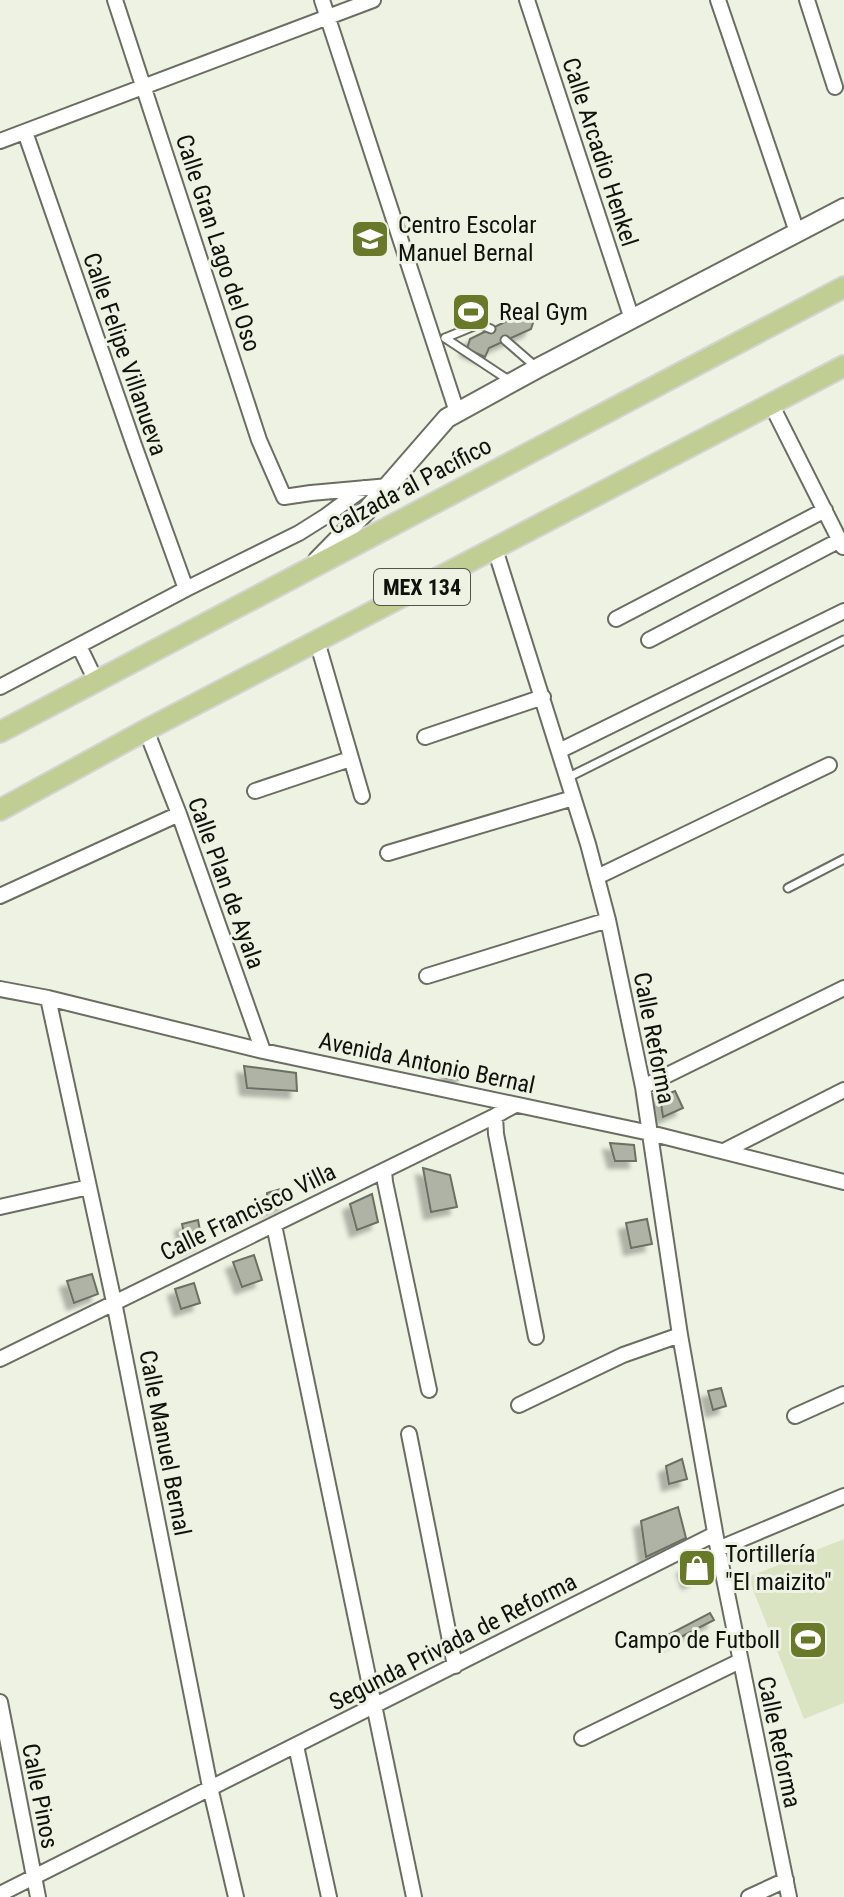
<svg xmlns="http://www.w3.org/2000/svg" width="844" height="1897" font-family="'Roboto Condensed',sans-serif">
<defs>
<filter id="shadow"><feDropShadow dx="-7" dy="7" stdDeviation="2" flood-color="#0004"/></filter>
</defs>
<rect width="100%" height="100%" fill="#eef2e3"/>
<path fill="#dae4c2" d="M 844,1539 L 844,1703 L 804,1719 L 748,1577 Z"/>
<path fill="#aeb3a5" stroke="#6c7063" stroke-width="2" filter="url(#shadow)" d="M 516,310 L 534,320 L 531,329 L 489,348 L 485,357 L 467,349 L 470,339 L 513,318 Z
M 450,1065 L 464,1068 L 462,1080 L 447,1078 Z
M 244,1066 L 296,1073 L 297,1091 L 247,1088 Z
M 675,1091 L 683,1108 L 663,1117 L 660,1097 Z
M 610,1143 L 634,1145 L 636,1161 L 615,1161 Z
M 423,1168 L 450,1175 L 457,1207 L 431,1212 Z
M 284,1188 L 286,1203 L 267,1210 L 267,1193 Z
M 372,1194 L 378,1222 L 357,1230 L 350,1204 Z
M 647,1219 L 652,1244 L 631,1248 L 626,1223 Z
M 198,1220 L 202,1241 L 187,1248 L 182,1224 Z
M 254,1255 L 262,1280 L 242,1287 L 233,1262 Z
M 92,1274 L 98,1294 L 74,1303 L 67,1281 Z
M 194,1283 L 200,1303 L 181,1309 L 175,1289 Z
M 721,1388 L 726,1406 L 713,1410 L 708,1391 Z
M 682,1459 L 687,1479 L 669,1484 L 666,1466 Z
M 678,1507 L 686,1538 L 646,1557 L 641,1521 Z
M 707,1557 L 708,1572 L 689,1582 L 684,1567 Z
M 710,1613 L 714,1620 L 669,1643 L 666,1636 Z"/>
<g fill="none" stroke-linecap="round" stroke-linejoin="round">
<g stroke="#6a6e61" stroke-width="11">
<path id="lane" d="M 445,338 L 510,381
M 445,338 L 479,324 L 491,329
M 505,340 L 536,367
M 567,778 L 844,640
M 788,888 L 844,859"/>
</g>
<g stroke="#6a6e61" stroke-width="18">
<path id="street" d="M 115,0 L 259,440 L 284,497 L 311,493 L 389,486
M 322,0 L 457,412
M 527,0 L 632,319
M 718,0 L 797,232
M 807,0 L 835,87
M 25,132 L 134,445 L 186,589
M 0,141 L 373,0
M 771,404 L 843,547
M 495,549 L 588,844 L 608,920 L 643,1087 L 680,1335 L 718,1549 L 789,1897
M 616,619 L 825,510
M 649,640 L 840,540
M 317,641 L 362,796
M 79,646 L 96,681
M 0,687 L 186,589 L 299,533 L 326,516 L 364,488
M 146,730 L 179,814 L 263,1051
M 425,737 L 543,697
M 559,751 L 844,611
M 255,791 L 350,759
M 388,853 L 573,798
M 597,877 L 829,765
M 0,896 L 179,814
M 427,976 L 608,920
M 0,989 L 48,998 L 263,1051 L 650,1133 L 844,1182
M 48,998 L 114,1302 L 210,1787 L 236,1897
M 643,1087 L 844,988
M 495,1116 L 496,1134 L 536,1337
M 724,1151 L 844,1090
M 384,1171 L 385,1182 L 429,1390
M 0,1207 L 89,1187
M 274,1225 L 414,1897
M 0,1359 L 495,1116 L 515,1105
M 519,1405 L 623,1355 L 680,1335
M 795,1416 L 844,1394
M 409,1434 L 455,1666
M 718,1549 L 844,1496
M 0,1702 L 38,1897
M 582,1738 L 740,1661
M 296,1746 L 329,1897
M 0,1894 L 715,1534
M 749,1897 L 786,1880"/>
</g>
<g stroke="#6a6e61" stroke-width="22">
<path id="secondary" d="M 318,560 L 367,510 L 447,418 L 538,368 L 844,208"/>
</g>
<g stroke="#d4d4d3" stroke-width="24">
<path id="primary" d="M 0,732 L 844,287
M 0,810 L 146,730 L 844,366"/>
</g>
<use href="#lane" stroke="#fff" stroke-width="7"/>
<use href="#street" stroke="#fff" stroke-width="14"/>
<use href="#secondary" stroke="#fff" stroke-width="18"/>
<use href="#primary" stroke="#c0ce93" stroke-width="20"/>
</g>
<defs>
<g id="school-square" transform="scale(2)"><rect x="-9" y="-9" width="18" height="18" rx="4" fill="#687a29" stroke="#eef2e3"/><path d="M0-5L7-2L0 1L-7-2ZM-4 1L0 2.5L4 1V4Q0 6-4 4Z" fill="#fff"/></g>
<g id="stadium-square" transform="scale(2)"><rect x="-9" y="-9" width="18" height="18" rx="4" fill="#687a29" stroke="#eef2e3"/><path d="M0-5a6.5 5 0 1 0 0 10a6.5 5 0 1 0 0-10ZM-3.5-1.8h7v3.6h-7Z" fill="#fff"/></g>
<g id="shop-square" transform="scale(2)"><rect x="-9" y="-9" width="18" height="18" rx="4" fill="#687a29" stroke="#eef2e3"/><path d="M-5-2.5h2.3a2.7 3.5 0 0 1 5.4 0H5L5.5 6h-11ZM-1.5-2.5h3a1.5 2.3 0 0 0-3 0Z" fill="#fff"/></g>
</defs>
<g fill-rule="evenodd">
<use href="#school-square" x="370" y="239"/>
<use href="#stadium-square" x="471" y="312"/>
<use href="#shop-square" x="697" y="1568"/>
<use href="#stadium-square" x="808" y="1640"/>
</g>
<g text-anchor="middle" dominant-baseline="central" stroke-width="6" stroke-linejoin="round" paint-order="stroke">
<rect fill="#eef2e3" stroke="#52544c" stroke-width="2" x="374" y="569" width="96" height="36" rx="6"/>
<g font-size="22" font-weight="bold" fill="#0f110c">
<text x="422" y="587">MEX 134</text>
</g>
<g font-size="24" fill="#0f110c" stroke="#eef2e3">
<text transform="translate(600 152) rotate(72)">Calle Arcadio Henkel</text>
<text transform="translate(218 243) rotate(72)">Calle Gran Lago del Oso</text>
<text transform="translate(125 354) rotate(71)">Calle Felipe Villanueva</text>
<text transform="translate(410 486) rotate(-28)">Calzada al Pacífico</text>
<text transform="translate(226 883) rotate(70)">Calle Plan de Ayala</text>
<text transform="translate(654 1038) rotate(79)">Calle Reforma</text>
<text transform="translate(427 1063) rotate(12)">Avenida Antonio Bernal</text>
<text transform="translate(248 1212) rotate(-26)">Calle Francisco Villa</text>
<text transform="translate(165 1443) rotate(79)">Calle Manuel Bernal</text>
<text transform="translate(453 1642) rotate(-27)">Segunda Privada de Reforma</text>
<text transform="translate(779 1742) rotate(78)">Calle Reforma</text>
<text transform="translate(40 1796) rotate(79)">Calle Pinos</text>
</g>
<g font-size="24" fill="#0f110c" stroke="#eef2e3" text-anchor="start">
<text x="398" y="225">Centro Escolar<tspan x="398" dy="28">Manuel Bernal</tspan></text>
<text x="499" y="312">Real Gym</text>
<text x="725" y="1554">Tortillería<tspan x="725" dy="28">"El maizito"</tspan></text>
<text x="780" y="1640" text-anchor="end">Campo de Futboll</text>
</g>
</g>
</svg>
